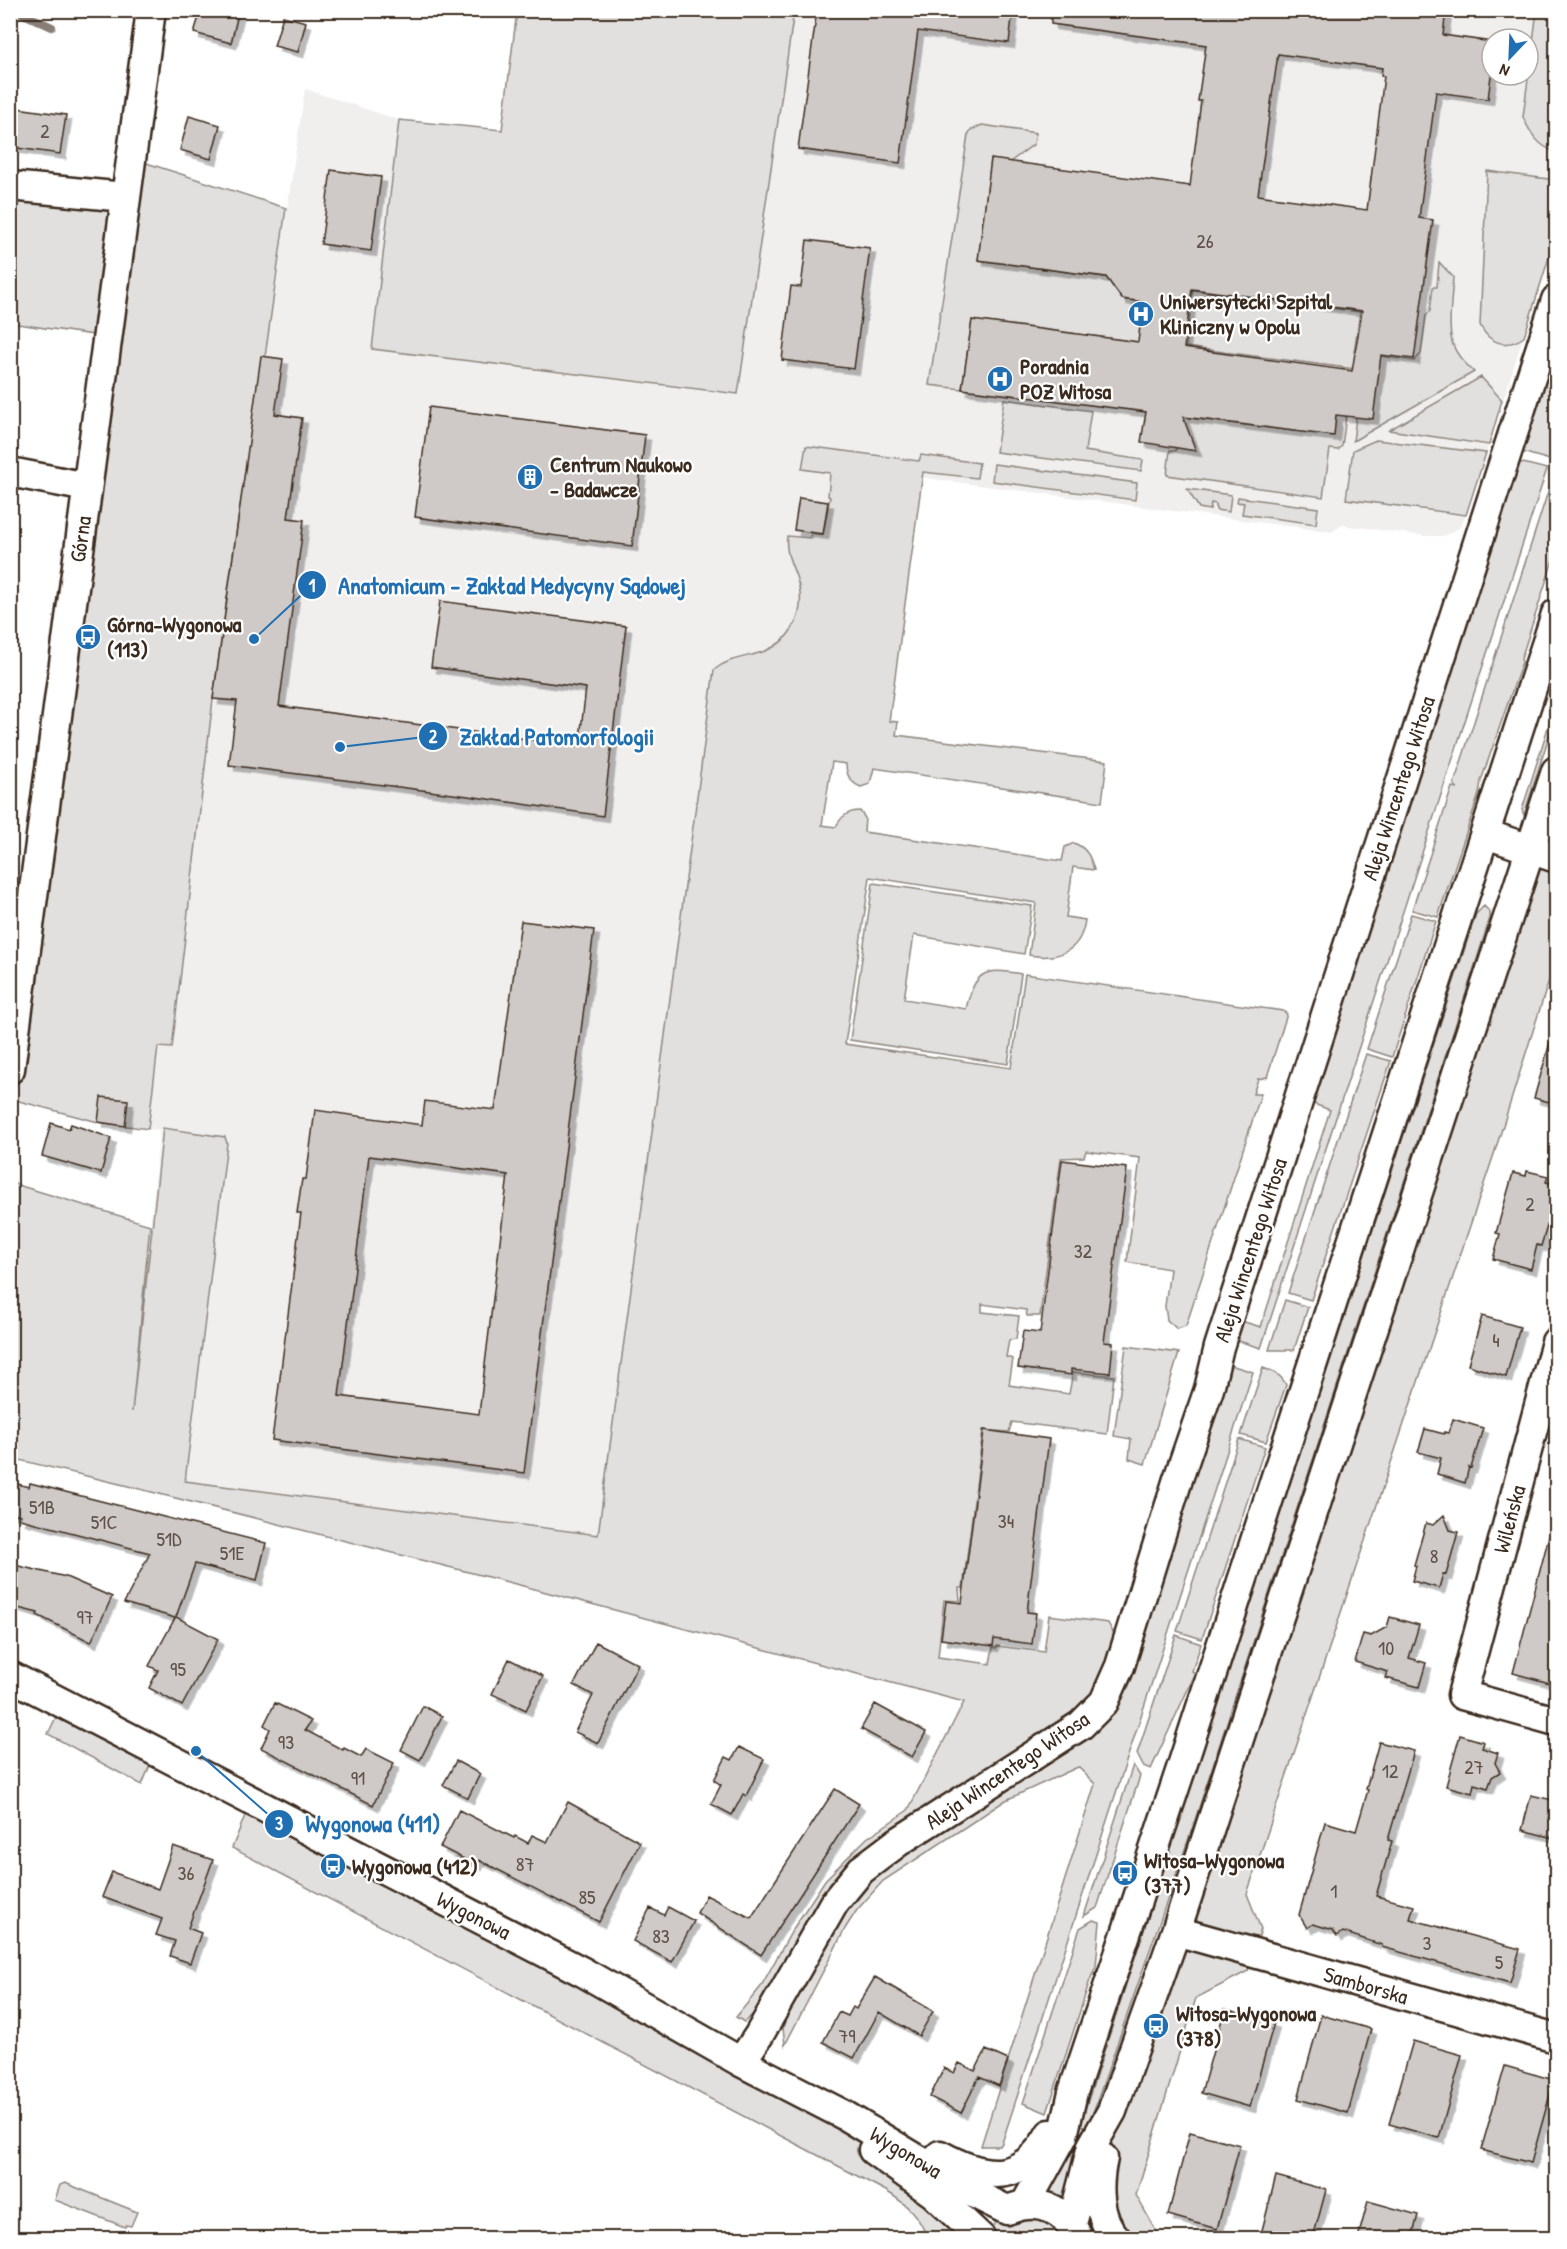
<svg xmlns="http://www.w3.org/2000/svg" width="1567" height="2249" font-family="'Patrick Hand',sans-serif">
<defs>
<filter id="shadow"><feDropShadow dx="5.5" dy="5.5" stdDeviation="0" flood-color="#0004"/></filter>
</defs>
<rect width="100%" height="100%" fill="#fff"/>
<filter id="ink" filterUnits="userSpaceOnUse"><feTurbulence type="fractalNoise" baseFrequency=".0167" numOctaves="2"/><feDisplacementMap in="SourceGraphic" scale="12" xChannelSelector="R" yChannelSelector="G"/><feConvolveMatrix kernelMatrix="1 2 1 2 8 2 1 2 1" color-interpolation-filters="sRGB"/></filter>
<g filter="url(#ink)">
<path fill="#f1efee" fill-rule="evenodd" d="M 794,11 L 1556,11 L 1556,234 L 1467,514 L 1459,528 L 1444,536 L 1425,536 L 1342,525 L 1332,532 L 918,477 L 819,716 L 691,1631 L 300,1528 L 124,1485 L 160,1130 L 148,1129 L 158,1046 L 172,1047 L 213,699 L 239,511 L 265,356 L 305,89 L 399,120 L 372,349 L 738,394 ZM 1492,39 L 1528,39 L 1528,75 L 1492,75 Z"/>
<path fill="#e2e0de" stroke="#8e857e" stroke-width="1.5" d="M 517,11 L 794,11 L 738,394 L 372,349 L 399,120 L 502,130 Z
M 1537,11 L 1556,11 L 1556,152 C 1539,147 1530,133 1523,117 Z
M 982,125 L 1036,133 L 1034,144 L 1010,162 L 991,159 L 978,260 L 1112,278 L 1111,284 L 1122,299 L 1143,302 L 1140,329 L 1172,333 L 1170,346 L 972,320 L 962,389 L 929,385 L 968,135 L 971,130 Z
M 131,158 L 286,208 L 265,357 L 239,512 L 213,699 L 172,1048 L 158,1047 L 148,1129 L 98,1122 L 11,1099 L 11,1069 L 107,337 L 11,323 L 10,186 L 125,197 Z
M 1487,171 L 1556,180 L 1556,235 L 1524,337 C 1507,349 1489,344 1480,325 Z
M 1439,262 L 1453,277 C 1452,296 1447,328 1453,345 C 1457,356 1466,364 1474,372 L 1353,441 L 1362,370 L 1186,347 L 1193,290 L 1360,312 L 1354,352 L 1414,361 L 1421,354 L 1426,316 L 1430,311 L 1433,287 L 1437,287 Z
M 1555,345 L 1556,440 L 1550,460 L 1522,452 Z
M 1342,369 L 1352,371 L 1342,446 L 1338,450 L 1330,449 L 1323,497 L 1167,475 L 1170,450 L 1176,451 L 1181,417 L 1333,436 Z
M 1481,377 L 1502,400 L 1489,445 L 1389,430 Z
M 1004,399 L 1091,411 L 1085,451 L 1143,460 L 1141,471 L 996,452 Z
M 1376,440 L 1486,453 L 1466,515 L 1346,499 L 1353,450 Z
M 806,446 L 919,461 L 921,455 L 979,463 L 977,478 L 923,472 L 889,721 L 898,722 L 896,735 L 1107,761 L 1102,802 L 874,768 L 870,784 L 861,787 C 851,783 846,775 846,764 L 832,762 L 822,825 L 836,827 C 841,816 848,811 860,811 L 865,818 L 864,832 L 1062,861 L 1065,847 L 1074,843 C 1087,848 1091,858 1094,870 L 1073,867 L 1066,917 L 1085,920 C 1081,952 1058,960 1029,955 L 1036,903 L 870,877 L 845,1044 L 1011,1068 L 1025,974 L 1283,1011 L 1287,1014 L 1267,1077 L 1258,1079 L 1253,1094 L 1261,1094 L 1186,1326 L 1177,1329 L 1167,1320 L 1165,1306 L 1170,1269 L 1127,1262 L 1140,1158 L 1086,1151 L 1084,1157 L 1061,1158 L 1040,1316 L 1027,1316 L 1026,1310 L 982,1304 L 982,1312 L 1019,1316 L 1016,1339 L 1009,1340 L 1006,1357 L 1013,1359 L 1009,1385 L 1069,1394 L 1073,1372 L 1114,1376 L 1107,1434 L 1012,1422 L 1009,1432 L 983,1430 L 963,1588 L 959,1588 L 960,1601 L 944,1600 L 938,1657 L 990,1664 L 993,1647 L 996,1648 L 997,1646 L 1044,1652 L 1049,1615 L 1108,1623 L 1115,1636 L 1115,1645 L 1096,1690 L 1076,1711 L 1043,1734 L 916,1814 L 756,2012 L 744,2022 L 736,2017 L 760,1988 L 793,1929 L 825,1880 L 867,1838 L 908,1810 L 964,1702 L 508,1582 L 124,1485 L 11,1458 L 11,1183 L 150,1225 L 132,1412 L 163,1128 L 225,1137 L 227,1143 L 185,1481 L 598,1535 L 714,670 C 730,657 747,658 765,651 C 789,642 803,618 800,593 C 798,571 784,559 787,536 L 810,538 L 811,533 L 823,535 L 830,497 L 828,496 L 830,473 L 802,469 Z
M 1519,462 L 1547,469 L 1261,1348 L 1235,1340 L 1241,1321 L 1261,1327 L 1330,1110 L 1311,1103 Z
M 994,464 L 1137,483 L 1135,500 L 992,481 Z
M 1556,473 L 1556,551 L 1521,659 L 1522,662 L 1481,781 L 1479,794 L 1438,917 L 1412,910 L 1452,787 L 1457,788 L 1454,784 L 1553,476 Z
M 1187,489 L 1231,495 L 1229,512 L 1216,510 L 1216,504 L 1211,503 L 1210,510 L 1199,508 Z
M 1238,497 L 1318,508 L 1316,524 L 1242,514 L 1244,503 L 1237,502 Z
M 1556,702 L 1556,714 L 1524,815 L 1522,810 Z
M 1531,851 L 1556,858 L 1556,958 L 1495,1151 L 1247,1894 L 1261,1929 L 1248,1971 L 1196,1998 L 1136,2195 L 1160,2238 L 985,2238 L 998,2218 L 1007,2210 L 1072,2223 Z
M 873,883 L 1032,906 L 1024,954 L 914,935 L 904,999 L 966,1009 C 975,972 983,967 1021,974 L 1008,1064 L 850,1040 Z
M 1484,906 L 1490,912 L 1490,918 L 1466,993 L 1191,1832 L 1088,2127 L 1080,2125 L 1476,914 Z
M 1411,914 L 1436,921 L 1392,1057 L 1367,1049 Z
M 1366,1054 L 1391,1061 L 1311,1300 L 1288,1293 Z
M 1285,1300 L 1308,1307 L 1294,1350 L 1269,1350 Z
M 1126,1346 L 1179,1353 L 1145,1464 L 1129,1459 L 1131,1439 L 1114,1436 Z
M 1227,1364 L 1253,1372 L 1002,2143 L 1000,2146 L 981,2146 L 1095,1784 L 1078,1767 L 1006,1800 L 883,1881 L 857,1910 L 846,1927 L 785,2045 L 783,2028 L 788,2008 L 806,1974 L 854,1898 L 871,1879 L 891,1860 L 1108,1717 L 1122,1699 L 1132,1679 Z
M 1263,1368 C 1272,1371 1282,1375 1286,1385 L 1266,1442 L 1241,1435 Z
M 1239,1439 L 1265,1447 L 1202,1639 L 1177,1631 Z
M 1176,1635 L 1201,1644 L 1192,1671 L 1195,1674 L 1151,1769 L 1143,1766 L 1137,1754 Z
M 56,1717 L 150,1765 L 142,1785 L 48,1734 Z
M 1133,1765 L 1140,1776 L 1097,1908 L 1084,1916 Z
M 251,1801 L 741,2062 L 881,2156 L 981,2238 L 927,2238 C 920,2216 905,2203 886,2191 L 232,1848 Z
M 1093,1920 L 1100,1922 L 1096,1966 L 1090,1980 L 1047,2113 L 1023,2103 L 1080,1928 Z
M 1067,2149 L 1081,2154 L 1067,2202 L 1043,2194 Z
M 65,2183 L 137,2212 L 131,2226 L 126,2225 L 125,2227 L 55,2200 L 60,2185 Z"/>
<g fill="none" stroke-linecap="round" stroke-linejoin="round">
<path stroke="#887e77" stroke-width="8" d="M 15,10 L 52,27"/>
</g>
<path fill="#cfcac7" stroke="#3b2a1e" stroke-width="1.5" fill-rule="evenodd" filter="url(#shadow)" d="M 201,10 L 239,10 L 231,43 L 194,33 Z
M 817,10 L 1013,10 L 1009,43 L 918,31 L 900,163 L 798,149 Z
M 1051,10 L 1446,10 L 1443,35 L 1492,42 L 1492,68 L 1488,99 L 1436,92 L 1419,218 L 1433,220 L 1414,359 L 1381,355 L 1373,419 L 1336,415 L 1334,436 L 1183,417 L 1196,451 L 1141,442 L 1146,412 L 962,389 L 972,320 L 1138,342 L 1143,302 L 1122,299 L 1106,277 L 978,260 L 991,159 L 1190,186 L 1201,101 L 1198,101 L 1206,45 L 1051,24 ZM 1278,54 L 1382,68 L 1381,76 L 1384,76 L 1367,210 L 1258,195 ZM 1192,289 L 1362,311 L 1352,371 L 1184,348 Z
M 283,16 L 306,22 L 298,52 L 274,46 Z
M 10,107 L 66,115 L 60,154 L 10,147 Z
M 189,116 L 220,125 L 211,159 L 180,150 Z
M 331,170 L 381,177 L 371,251 L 321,244 Z
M 807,240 L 870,248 L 854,369 L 782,360 L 791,286 L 801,287 Z
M 261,356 L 283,359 L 275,414 L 302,418 L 288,518 L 304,520 L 279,706 L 579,746 L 586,688 L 431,667 L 440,601 L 626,626 L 603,816 L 468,796 L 229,765 L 237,701 L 213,699 Z
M 429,407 L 645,435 L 632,546 L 415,517 Z
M 799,498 L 828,502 L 823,534 L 794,530 Z
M 521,921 L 594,930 L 524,1473 L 272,1440 L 301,1213 L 297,1213 L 302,1179 L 306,1179 L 315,1110 L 422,1125 L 425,1101 L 495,1110 ZM 369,1156 L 508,1175 L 479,1414 L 339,1396 Z
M 1551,1039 L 1557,1040 L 1557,1104 L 1534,1098 Z
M 101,1097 L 128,1100 L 125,1126 L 98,1122 Z
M 51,1123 L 69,1129 L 71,1124 L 111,1138 L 101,1173 L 42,1156 Z
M 1062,1160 L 1127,1168 L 1104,1342 L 1113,1343 L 1110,1373 L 1071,1369 L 1071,1375 L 1018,1368 L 1023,1331 L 1040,1333 Z
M 1527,1171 L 1548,1176 L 1546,1182 L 1557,1185 L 1557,1193 L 1541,1246 L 1537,1245 L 1531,1269 L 1493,1259 L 1500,1234 L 1496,1233 L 1513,1173 L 1526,1176 Z
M 1482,1316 L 1520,1327 L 1506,1377 L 1468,1365 Z
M 1453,1419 L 1483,1428 L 1471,1468 L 1469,1467 L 1465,1483 L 1437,1474 L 1441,1458 L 1418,1452 L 1425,1429 L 1444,1434 L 1444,1432 L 1449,1433 Z
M 984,1430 L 1049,1439 L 1027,1612 L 1036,1613 L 1032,1644 L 994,1639 L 993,1646 L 941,1639 L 946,1601 L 962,1603 Z
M 10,1482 L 29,1487 L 30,1483 L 266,1543 L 257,1580 L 195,1564 L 176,1617 L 218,1639 L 182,1706 L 149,1688 L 158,1670 L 149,1666 L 175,1618 L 124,1603 L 150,1553 L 20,1519 L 21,1515 L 10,1513 Z
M 1444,1515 L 1450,1530 L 1458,1532 L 1446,1575 L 1443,1574 L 1439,1588 L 1412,1581 L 1416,1566 L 1414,1565 L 1426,1523 L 1433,1525 Z
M 1549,1536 L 1557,1537 L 1557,1685 L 1513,1673 Z
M 10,1564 L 66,1577 L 112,1597 L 91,1642 L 37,1615 L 38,1613 L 10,1606 Z
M 1390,1617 L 1419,1625 L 1409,1658 L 1426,1663 L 1419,1687 L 1386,1678 L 1388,1672 L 1355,1662 L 1363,1634 L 1371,1636 L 1387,1627 Z
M 596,1642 L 638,1664 L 598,1743 L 575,1732 L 593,1695 L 574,1685 Z
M 509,1659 L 543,1676 L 526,1710 L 492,1694 Z
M 275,1703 L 311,1721 L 305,1730 L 343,1750 L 344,1748 L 361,1757 L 366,1749 L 394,1763 L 373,1805 L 261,1748 L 270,1729 L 264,1725 Z
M 875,1704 L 926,1732 L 912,1757 L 861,1729 Z
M 423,1706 L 442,1716 L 420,1760 L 401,1750 Z
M 1460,1735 L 1484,1742 L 1482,1748 L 1498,1753 L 1495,1763 L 1500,1772 L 1492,1777 L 1488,1788 L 1474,1784 L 1472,1793 L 1446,1786 Z
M 1379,1742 L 1414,1751 L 1388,1840 L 1392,1841 L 1376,1896 L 1414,1906 L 1410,1919 L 1520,1949 L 1510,1983 L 1382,1947 L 1382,1945 L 1343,1932 L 1337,1936 L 1333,1930 L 1313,1924 L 1307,1928 L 1299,1915 L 1325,1822 L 1356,1831 L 1368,1790 L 1366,1789 Z
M 739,1747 L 764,1759 L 746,1796 L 743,1794 L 732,1815 L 711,1804 L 721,1785 L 714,1780 L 726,1757 L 732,1760 Z
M 456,1761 L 480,1774 L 468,1798 L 443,1785 Z
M 835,1789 L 859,1804 L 761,1955 L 697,1913 L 706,1895 L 751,1918 Z
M 1531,1795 L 1557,1801 L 1557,1839 L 1522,1830 Z
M 568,1802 L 640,1842 L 599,1922 L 479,1860 L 476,1865 L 440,1847 L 459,1810 L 514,1838 L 515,1836 L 528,1843 L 532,1835 L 547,1842 Z
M 173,1846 L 213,1860 L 188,1928 L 201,1933 L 190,1963 L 170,1956 L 175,1941 L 156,1935 L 162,1919 L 102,1897 L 112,1872 L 158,1889 Z
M 668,1907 L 694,1921 L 672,1962 L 633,1941 L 650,1908 L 664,1915 Z
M 875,1977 L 933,2011 L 919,2036 L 879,2012 L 854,2058 L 823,2042 L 839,2012 L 848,2016 L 853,2007 L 856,2009 Z
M 1225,2009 L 1274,2023 L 1250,2107 L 1201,2093 Z
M 1321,2015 L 1371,2029 L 1348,2113 L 1298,2099 Z
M 1413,2041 L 1462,2055 L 1439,2138 L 1389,2124 Z
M 986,2050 L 1008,2060 L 999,2086 L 979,2077 L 961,2113 L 930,2097 L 944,2068 L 954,2073 L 959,2063 L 975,2071 Z
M 1505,2066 L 1554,2080 L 1531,2163 L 1481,2150 Z
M 1190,2132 L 1240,2145 L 1217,2229 L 1168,2215 Z
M 1276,2176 L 1326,2190 L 1313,2238 L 1260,2238 Z
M 1368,2201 L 1418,2215 L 1412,2238 L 1358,2238 Z"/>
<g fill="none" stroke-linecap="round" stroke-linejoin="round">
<g stroke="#3b2a1e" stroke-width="33">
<path id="minor" d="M 10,186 L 125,197
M 10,472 L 87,487
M 1486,834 L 1556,858
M 10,1069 L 151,10
M 1556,1342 L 1462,1695 L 1556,1721
M 10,1676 L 583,1972 L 741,2062 L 844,2115 L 975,2194 L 1007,2210
M 1176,1931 L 1556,2038
M 741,2062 L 759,2035 L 834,1903 L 861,1870 L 898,1842 L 1081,1725 L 1104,1702 L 1120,1666 L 1178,1479 L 1209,1389 L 1219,1347 L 1556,300
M 873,2150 L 933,2193 L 981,2238
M 940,2155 C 986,2180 1022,2184 1050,2134
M 1103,2158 C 1097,2184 1097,2218 1116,2238
M 1026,2203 L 1063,2136 L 1073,2092 L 1182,1766 L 1556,614
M 1010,2209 C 1040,2198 1066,2209 1078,2238
M 1072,2224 L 1092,2146 L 1112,2111 L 1176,1931 L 1556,771"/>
</g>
<use href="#minor" stroke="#fff" stroke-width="28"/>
</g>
</g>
<defs>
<g id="hospital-disc" transform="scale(1.35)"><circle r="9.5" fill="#1f6fb2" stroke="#fff"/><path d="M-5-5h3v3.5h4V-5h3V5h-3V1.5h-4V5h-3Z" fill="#fff"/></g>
<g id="building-disc" transform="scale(1.35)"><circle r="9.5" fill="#1f6fb2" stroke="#fff"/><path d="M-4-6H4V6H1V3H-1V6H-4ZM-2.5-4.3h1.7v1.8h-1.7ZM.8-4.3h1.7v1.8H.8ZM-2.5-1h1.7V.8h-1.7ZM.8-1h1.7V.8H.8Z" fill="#fff"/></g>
<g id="bus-disc" transform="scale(1.35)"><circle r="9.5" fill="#1f6fb2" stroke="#fff"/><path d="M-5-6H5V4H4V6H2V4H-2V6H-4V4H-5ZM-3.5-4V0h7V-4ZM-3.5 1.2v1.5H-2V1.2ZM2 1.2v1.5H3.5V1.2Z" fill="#fff"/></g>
</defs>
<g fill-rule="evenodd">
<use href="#hospital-disc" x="1141" y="314"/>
<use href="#hospital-disc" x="1000" y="379"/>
<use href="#building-disc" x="530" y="477"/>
<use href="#bus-disc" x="88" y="637"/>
<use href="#bus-disc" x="333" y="1866"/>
<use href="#bus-disc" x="1125" y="1873"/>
<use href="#bus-disc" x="1156" y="2026"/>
</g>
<g text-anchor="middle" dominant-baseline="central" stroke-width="4.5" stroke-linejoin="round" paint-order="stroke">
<g font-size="20" fill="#605248">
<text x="45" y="130">2</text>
<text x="1205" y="240">26</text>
<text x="1530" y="1203">2</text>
<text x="1083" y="1250">32</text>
<text x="1496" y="1339">4</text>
<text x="42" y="1506">51B</text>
<text x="1006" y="1520">34</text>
<text x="104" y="1521">51C</text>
<text x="169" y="1538">51D</text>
<text x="232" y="1552">51E</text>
<text x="1434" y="1555">8</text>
<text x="85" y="1616">97</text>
<text x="1386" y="1647">10</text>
<text x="178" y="1668">95</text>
<text x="286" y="1741">93</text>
<text x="1474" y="1766">27</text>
<text x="1390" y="1770">12</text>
<text x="358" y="1777">91</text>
<text x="525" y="1863">87</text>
<text x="186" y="1872">36</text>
<text x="1334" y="1890">1</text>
<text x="587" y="1896">85</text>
<text x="661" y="1935">83</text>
<text x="1427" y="1942">3</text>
<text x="1499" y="1961">5</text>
<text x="847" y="2035">79</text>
</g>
<g font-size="22" font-weight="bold" fill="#3b2a1e" stroke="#fff" text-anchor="start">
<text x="1160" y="301">Uniwersytecki Szpital<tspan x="1160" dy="25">Kliniczny w Opolu</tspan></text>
<text x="1020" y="366">Poradnia<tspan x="1020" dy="25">POZ Witosa</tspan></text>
<text x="550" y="464">Centrum Naukowo<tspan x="550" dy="25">- Badawcze</tspan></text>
<text x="107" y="624">Górna-Wygonowa<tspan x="107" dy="25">(113)</tspan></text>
<text x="1144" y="1860">Witosa-Wygonowa<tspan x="1144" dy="25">(377)</tspan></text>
<text x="352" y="1866">Wygonowa (412)</text>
<text x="1176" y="2013">Witosa-Wygonowa<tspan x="1176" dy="25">(378)</tspan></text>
</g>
<g font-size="22" fill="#3b2a1e" stroke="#fff">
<text transform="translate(80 539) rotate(-82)">Górna</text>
<text transform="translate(1398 788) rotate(-72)">Aleja Wincentego Witosa</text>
<text transform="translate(1250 1250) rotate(-72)">Aleja Wincentego Witosa</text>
<text transform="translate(1509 1519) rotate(-75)">Wileńska</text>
<text transform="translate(1007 1770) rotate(-34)">Aleja Wincentego Witosa</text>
<text transform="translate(474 1915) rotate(27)">Wygonowa</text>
<text transform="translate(1366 1985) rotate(16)">Samborska</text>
<text transform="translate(906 2152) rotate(31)">Wygonowa</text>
</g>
</g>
<path fill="none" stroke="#1f6fb2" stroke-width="2" d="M254 639L312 585M340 747L433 736M196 1751L279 1824"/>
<g fill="#1f6fb2" stroke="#fff" stroke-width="2">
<circle cx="254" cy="639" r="6"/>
<circle cx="340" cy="747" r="6"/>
<circle cx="196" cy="1751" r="6"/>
<circle cx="312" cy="585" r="15"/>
<circle cx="433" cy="736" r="15"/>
<circle cx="279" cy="1824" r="15"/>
</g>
<g font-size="18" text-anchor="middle" font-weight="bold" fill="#fff">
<text x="312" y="592">1</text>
<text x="433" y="743">2</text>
<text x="279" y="1830">3</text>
</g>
<g font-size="24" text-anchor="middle" font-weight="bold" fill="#1f6fb2" stroke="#fff" stroke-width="4.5" stroke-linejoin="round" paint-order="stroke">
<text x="512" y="594">Anatomicum - Zakład Medycyny Sądowej</text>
<text x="557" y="745">Zakład Patomorfologii</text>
<text x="373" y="1832">Wygonowa (411)</text>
</g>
<rect width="1567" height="2249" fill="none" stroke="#fff" stroke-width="36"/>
<rect x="18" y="18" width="1531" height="2213" fill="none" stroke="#3b2a1e" stroke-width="2" filter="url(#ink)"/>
<g transform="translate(1510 57) rotate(203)"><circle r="28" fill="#ffffff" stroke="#b1aaa5" stroke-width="1.5"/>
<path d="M0-4.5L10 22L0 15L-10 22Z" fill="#1f6fb2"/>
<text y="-9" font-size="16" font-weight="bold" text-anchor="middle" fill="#3b2a1e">N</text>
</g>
</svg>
